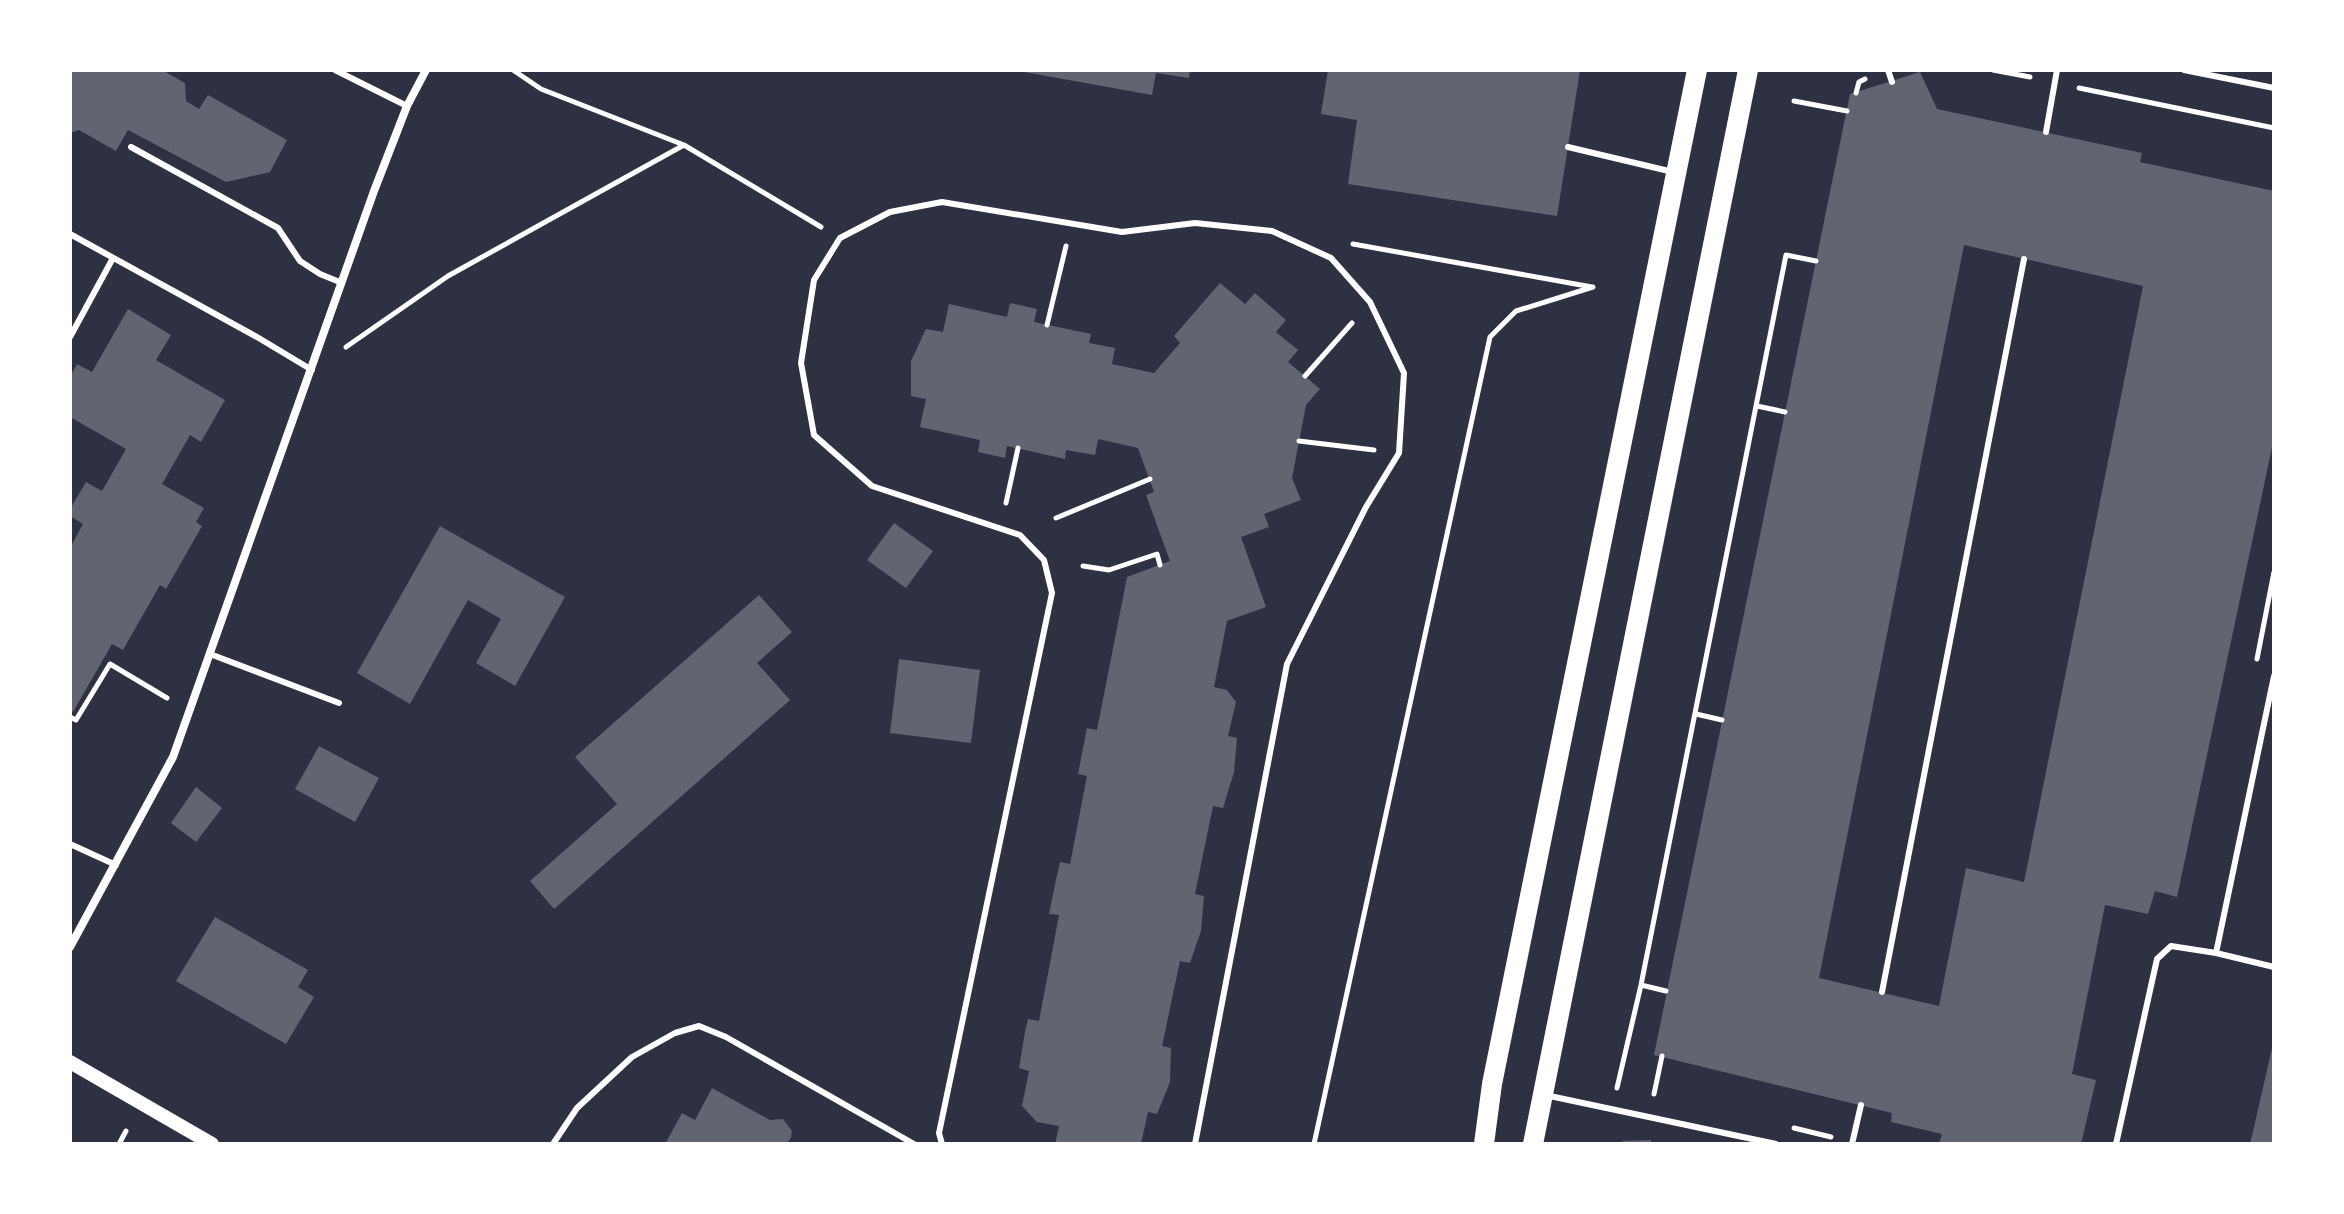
<svg xmlns="http://www.w3.org/2000/svg" width="2344" height="1214" font-family="Barlow,sans-serif">
  <style>
    .building { fill: #626471; fill-rule: evenodd }
    .lines { fill: none; stroke-linecap: round; stroke-linejoin: round }
    .path { stroke: #fff; stroke-width: 5 }
    .service { stroke: #fff; stroke-width: 6 }
    .minor { stroke: #fff; stroke-width: 8 }
    .tertiary { stroke: #fff; stroke-width: 14 }
    .primary { stroke: #fff; stroke-width: 20 }
  </style>
  <rect width="100%" height="100%" fill="#2d3142"/>
  <path class="building" d="M70 70H162L185 83 186 101 199 109 208 95 287 140 270 172 226 182 128 130 116 151 79 130 70 133Z
    M1013 70H1190L1189 78 1156 73 1152 95Z
    M1328 70H1580L1557 216 1348 184 1357 120 1321 114Z
    M1920 72 1937 109 2142 153 2140 162 2274 191V438L2177 897 2155 891 2148 914 2105 905 2072 1074 2096 1080 2081 1144H1939L1942 1134 1891 1122 1892 1113 1654 1055 1850 94ZM1964 245 2143 286 2024 882 1966 868 1939 1006 1819 978Z
    M1220 283 1245 304 1255 293 1286 320 1276 332 1298 350 1288 362 1320 389 1306 405 1292 478 1301 500 1264 514 1269 527 1241 537 1266 607 1227 621 1214 687 1227 690 1236 702 1228 736 1237 738 1234 772 1223 808 1213 806 1195 894 1204 896 1201 931 1190 963 1180 961 1162 1046 1171 1048 1170 1082 1157 1114 1148 1112 1141 1144H1055L1059 1126 1037 1122 1022 1106 1029 1071 1019 1068 1025 1032 1028 1019 1039 1021 1059 915 1049 914 1057 875 1060 862 1070 864 1087 776 1078 774 1087 728 1097 730 1127 577 1170 561 1146 495 1154 492 1138 448 1098 439 1095 455 1066 450 1065 459 1007 446 1005 458 978 452 980 440 920 427 926 399 911 396V361L926 329 943 332 949 304 1007 317 1010 303 1037 309 1034 322 1091 334 1089 343 1115 348 1112 364 1154 373 1180 343 1174 336Z
    M128 309 171 335 156 360 225 400 201 442 190 435 162 484 204 508 196 522 202 526 166 589 160 585 123 650 112 644 73 712 70 710V548L83 524 70 516V509L86 482 102 491 126 449 70 417V377L77 364 92 372Z
    M894 523 933 551 906 588 867 560Z
    M440 526 565 597 515 686 476 663 501 619 468 600 410 704 357 673Z
    M759 595 792 632 757 663 790 700 554 909 530 881 617 804 575 757Z
    M899 659 980 670 971 743 890 733Z
    M319 746 379 778 355 822 295 789Z
    M196 787 222 808 196 842 171 823Z
    M215 917 308 970 298 987 314 997 286 1044 176 981Z
    M2273 1044 2274 1144H2250Z
    M712 1088 770 1120 783 1119 792 1131 791 1138 786 1144H665L682 1113 695 1120Z
    M1651 1140V1144H1622V1141Z"/>
  <g class="lines">
    <path class="path" d="M513 70 541 89 684 145 821 227
      M1993 70 2030 77
      M2079 88 2274 128
      M1856 93 1859 82 1865 79
      M1794 101 1847 111
      M1353 244 1592 287
      M1047 325 1066 246
      M346 347 448 276 684 145
      M1305 376 1352 323
      M1757 406 1785 412
      M1299 441 1374 450
      M1006 503 1018 448
      M1056 518 1150 479
      M1083 566 1109 570 1157 554 1160 565
      M2257 659 2274 572
      M1696 714 1722 720
      M70 717 76 720 110 664 167 698
      M1641 985 1666 991
      M1617 1088 1641 985 1786 255 1816 261
      M1654 1094 1662 1056
      M1794 1128 1831 1137
      M119 1144 126 1131
      M1314 1144 1490 337 1516 311 1593 287"/>
    <path class="service" d="M335 70 407 106
      M1888 70 1892 82
      M2184 70 2274 88
      M2046 132 2057 70
      M131 147 278 228 300 261 320 274 342 283
      M1568 147 1673 172
      M70 234 257 337 312 370
      M70 337 113 258
      M210 654 339 703
      M70 844 116 865
      M2216 953 2274 967
      M1882 992 2024 259
      M1545 1095 1776 1144
      M553 1144 577 1108 632 1057 675 1033 699 1026 726 1037 914 1144
      M942 1144 939 1133 1052 593 1044 560 1020 535 872 486 814 435 801 363 814 280 840 238 890 212 942 202 1122 232 1195 223 1272 231 1331 258 1370 302 1404 373 1399 453 1366 507 1287 664 1195 1144
      M1852 1144 1861 1105
      M2116 1144 2157 959 2171 946 2216 953 2274 676"/>
    <path class="minor" d="M70 947 173 757 374 191 407 106 426 70"/>
    <path class="tertiary" d="M70 1062 212 1144"/>
    <path class="primary" d="M1484 1144 1492 1084 1697 70
      M1533 1144 1748 70"/>
  </g>
  <rect width="2344" height="1214" fill="none" stroke="#ffffff" stroke-width="144"/>
</svg>
